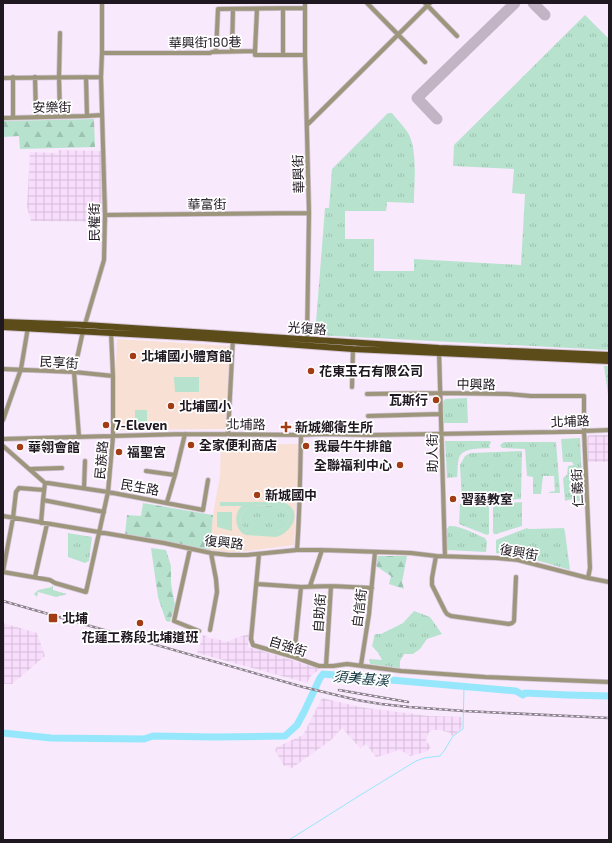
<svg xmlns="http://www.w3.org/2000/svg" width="612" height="843" font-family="'Exo 2','Noto Sans TC',sans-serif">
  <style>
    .industrial { fill: url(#industrial-grid) }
    .education { fill: #f8e0d5 }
    .grass { fill: url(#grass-tufts) }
    .forest { fill: url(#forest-firs) }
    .pitch { fill: #b7e3ce; fill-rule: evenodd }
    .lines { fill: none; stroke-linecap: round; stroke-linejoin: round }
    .stream { stroke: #96e7fb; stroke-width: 1 }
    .river { stroke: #96e7fb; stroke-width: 7 }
    .taxiway { stroke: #c2b4c5; stroke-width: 11 }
    .street-casing { stroke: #d2c3d5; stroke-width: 5.5 }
    .primary-casing { stroke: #d2c3d5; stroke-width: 8 }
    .street { stroke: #9e967c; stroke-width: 4 }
    .primary { stroke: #5b4c1a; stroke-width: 6 }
    .rail-casing { stroke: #8c808e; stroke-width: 2.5 }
    .rail { stroke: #fff; stroke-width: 1; stroke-dasharray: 3; stroke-linecap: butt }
    .poi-dot { fill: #a23c14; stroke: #fff; stroke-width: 1.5 }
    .labels { text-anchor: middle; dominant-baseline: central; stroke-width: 3.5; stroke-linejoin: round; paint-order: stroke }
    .street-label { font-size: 13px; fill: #201821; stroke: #fff }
    .poi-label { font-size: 13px; font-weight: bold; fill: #201821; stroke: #fff; text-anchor: start }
    .water-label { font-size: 14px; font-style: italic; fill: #103740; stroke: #fff }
  </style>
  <defs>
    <pattern id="industrial-grid" width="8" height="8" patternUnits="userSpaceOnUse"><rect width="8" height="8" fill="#f8defc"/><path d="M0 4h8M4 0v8" fill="none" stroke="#d4bed8"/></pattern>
    <pattern id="grass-tufts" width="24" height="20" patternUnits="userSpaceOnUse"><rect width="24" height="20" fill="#b7e3ce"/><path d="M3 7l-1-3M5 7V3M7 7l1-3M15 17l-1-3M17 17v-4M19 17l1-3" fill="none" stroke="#9dc2b1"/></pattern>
    <pattern id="forest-firs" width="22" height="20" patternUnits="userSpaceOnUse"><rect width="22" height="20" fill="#b7e3ce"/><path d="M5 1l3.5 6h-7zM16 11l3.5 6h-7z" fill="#9dc2b1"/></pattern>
  </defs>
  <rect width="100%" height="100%" fill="#f9e9fc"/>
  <path class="industrial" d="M58 150 106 151 108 222 31 221 27 207 30 152 58 153Z
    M589 435H609L608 437 609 462H588L587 437Z
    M3 623 37 633 45 656 12 684H3Z
    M249 634 248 647 321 669 314 673 311 676 307 683 197 653 201 642V640L203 635 212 639 213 638 227 642 233 639Z
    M322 698 360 707 429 716 462 717V727L459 731 452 736 450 733 440 730H432L428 733 426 741 431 747 426 752 410 756 402 751 397 750 394 752 376 757 366 744 360 748 342 728 331 740 292 768 284 766 275 750 277 747 303 735Z"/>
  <path class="education" d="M117 339 230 346 226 429 116 430 115 384Z
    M299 444 294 545 232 553 210 550 213 514 220 476 221 445Z"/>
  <path class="grass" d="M585 15 609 39V350L315 335 325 208H329L332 169 388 113H392C397 120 404 126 408 133 418 149 414 184 414 203L387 202 386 211H345V239H374V271H414V259L521 265 525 194 512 193 514 169 453 166 454 145Z
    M467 398 468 423H444L443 402 445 399Z
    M580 438 583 501H572V499L565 501 563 478 567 475 568 466 574 465 572 462H563L561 439Z
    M445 441H490L491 443 489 445 490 448C480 449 463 447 459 458 457 464 458 472 457 477L447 478Z
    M504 442H556L560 493H549V492L555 491 554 476H543L541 494H533V477L527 476 525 449 502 448 500 445Z
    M522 451 521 499 497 501 493 497 488 498 485 502 462 500 460 465 465 456 470 453Z
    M522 502V526L496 534H494L493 532V507L496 504Z
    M460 504H487L489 507V534L487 535 459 524Z
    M250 506C260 506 293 502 289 520 288 526 283 529 278 531H248C237 524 239 512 250 506Z
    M449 526C459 525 475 534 485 538L487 542 486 552 446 550 447 529Z
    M527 528 529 529 564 528 565 532 570 570 522 556 496 553V540Z
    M68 533 92 537 89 561 85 563 68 557Z
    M53 585V590L67 594 56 597 38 592 37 597 34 594 38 590 52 587Z
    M414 611 430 617 442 634 427 639 420 649 413 654H404L400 661V668L370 664 369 659 382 660 379 654 372 646 375 634H381L403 623Z"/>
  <path class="forest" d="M94 119 95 147 20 149 19 136 3 137V121Z
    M604 366H609V402Z
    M143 503 213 515 210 550 125 535 127 515 141 516Z
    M151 548 166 550 171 566V584L175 605 170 622 166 621 158 597Z
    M378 556H407L402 582 404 589 389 584 391 576 376 566Z"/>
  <path class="pitch" d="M174 377H199V392H175Z
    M135 410H147V428H135Z
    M220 502H283C304 510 293 532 276 537L246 535C237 532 234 520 238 511 238 511 241 506 242 506H220ZM250 506C260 506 293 502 289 520 288 526 283 529 278 531H248C237 524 239 512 250 506Z
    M217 512H232V531L217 527Z"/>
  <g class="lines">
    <path class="stream" d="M289 840 362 794 416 761 424 758 440 756 444 751 453 736 463 729 464 687"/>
    <path class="river" d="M3 733 51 738 144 739 153 736 214 737 285 736 297 725 304 712 320 678 323 674 516 691 523 695 525 693 568 695 609 696"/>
    <path class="taxiway" d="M533 3 545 15
      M437 119 417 98 515 3"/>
    <defs>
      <path id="street" d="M305 3V55L309 213 307 341
        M367 3 425 62
        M425 3 457 36
        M60 33 59 77 60 116
        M232 51 233 9
        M255 51V55H305
        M255 51 257 9
        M216 52 218 9 305 8
        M102 53H210L212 52 255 51
        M283 55V9
        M35 77 36 117
        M86 77 87 116
        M3 78 101 77
        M13 117V77
        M3 118 87 116 102 115
        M307 125 430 3
        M105 215 309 213
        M439 351 445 556
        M3 369 74 372 113 376
        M352 387 353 349
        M367 394 441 393 508 394 531 396H584V430L590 568 588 578
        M368 416 441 414
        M3 420 21 369 28 327
        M228 434 233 338
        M79 437 74 372 83 331 104 260 105 215 101 77 102 53V3
        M3 439 185 434 301 435 321 434 372 435 558 432 609 430
        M3 446 45 483H48L108 492 203 510 208 480
        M31 469 62 468
        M146 471 175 475
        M84 488 85 461
        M43 500 104 512
        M167 502 175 475 185 434
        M3 516 164 543 211 553 229 555H247L297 550H322L411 553 436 556 496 558 518 560 588 578 609 582
        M41 523 43 500 45 483
        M190 549 174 621 199 631
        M297 550C300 511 300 473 301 435
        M259 554 251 639 253 645 294 657 319 666H333L347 664 401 671 485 677 609 682
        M436 556 432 578V585L445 611 447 614 451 616 509 624 512 623 514 621 516 577
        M3 571 13 518 16 492 19 488 44 490
        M3 572 50 580 55 583 86 592 108 492 113 436V376L111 332
        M35 577 47 524
        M257 584 301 587
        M310 586 322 550
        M210 630 217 592 216 579 211 553
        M294 657 301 587 331 586 372 588
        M361 665 369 614 375 552
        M326 666 331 586"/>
      <path id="primary" d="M3 322 85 325 439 348 609 355
        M3 327 203 338 353 349 609 361"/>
    </defs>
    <use href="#street" class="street-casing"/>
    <use href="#primary" class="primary-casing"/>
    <use href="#street" class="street"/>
    <use href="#primary" class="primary"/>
    <defs>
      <path id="rail" d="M3 601 303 687 357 700 381 704 409 707 464 711 609 718
        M339 690 408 702"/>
    </defs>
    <use href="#rail" class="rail-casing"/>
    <use href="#rail" class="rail"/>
  </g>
  <g class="poi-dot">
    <circle cx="133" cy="356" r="4"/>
    <circle cx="311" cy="371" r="4"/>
    <circle cx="436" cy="400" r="4"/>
    <circle cx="171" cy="406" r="4"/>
    <circle cx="106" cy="425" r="4"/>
    <path d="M284 421h4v4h4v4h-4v4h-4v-4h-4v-4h4z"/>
    <circle cx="191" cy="445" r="4"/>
    <circle cx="306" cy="446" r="4"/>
    <circle cx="20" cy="447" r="4"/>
    <circle cx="119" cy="452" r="4"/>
    <circle cx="400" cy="465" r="4"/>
    <circle cx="257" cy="495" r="4"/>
    <circle cx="453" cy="499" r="4"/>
    <rect x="48" y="613" width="10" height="10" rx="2"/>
    <circle cx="140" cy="623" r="4"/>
  </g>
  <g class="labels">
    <g class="street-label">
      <text transform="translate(205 42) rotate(-1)">華興街180巷</text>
      <text transform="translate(52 107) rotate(-1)">安樂街</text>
      <text transform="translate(298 174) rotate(-92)">華興街</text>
      <text transform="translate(207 204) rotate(-1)">華富街</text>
      <text transform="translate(94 222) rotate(-90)">民權街</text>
      <text transform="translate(307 328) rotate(4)">光復路</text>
      <text transform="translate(59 362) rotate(4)">民享街</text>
      <text transform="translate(476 384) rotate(1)">中興路</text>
      <text transform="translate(570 421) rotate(-2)">北埔路</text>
      <text transform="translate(246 424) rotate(1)">北埔路</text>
      <text transform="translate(432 453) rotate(-91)">助人街</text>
      <text transform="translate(101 460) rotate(-85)">民族路</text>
      <text transform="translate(140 487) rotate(10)">民生路</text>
      <text transform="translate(577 488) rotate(-93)">仁義街</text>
      <text transform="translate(224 542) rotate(6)">復興路</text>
      <text transform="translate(519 552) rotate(10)">復興街</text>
      <text transform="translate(359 608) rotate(-83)">自信街</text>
      <text transform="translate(319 613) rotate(-86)">自助街</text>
      <text transform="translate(288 646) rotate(17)">自強街</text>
    </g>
    <g class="poi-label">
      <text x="141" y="356">北埔國小體育館</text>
      <text x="319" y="371">花東玉石有限公司</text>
      <text x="428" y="400" text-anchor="end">瓦斯行</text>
      <text x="179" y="406">北埔國小</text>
      <text x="114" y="425">7-Eleven</text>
      <text x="295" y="427">新城鄉衛生所</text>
      <text x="199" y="445">全家便利商店</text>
      <text x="314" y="446">我最牛牛排館</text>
      <text x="28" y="447">華翎會館</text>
      <text x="127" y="452">福聖宮</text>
      <text x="392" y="465" text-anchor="end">全聯福利中心</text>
      <text x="265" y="495">新城國中</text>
      <text x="461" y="499">習藝教室</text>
      <text x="62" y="618">北埔</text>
      <text x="140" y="637" text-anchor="middle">花蓮工務段北埔道班</text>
    </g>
    <g class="water-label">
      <text transform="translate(361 678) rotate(5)">須美基溪</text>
    </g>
  </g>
  <rect width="612" height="843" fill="none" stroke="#201821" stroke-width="8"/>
</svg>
